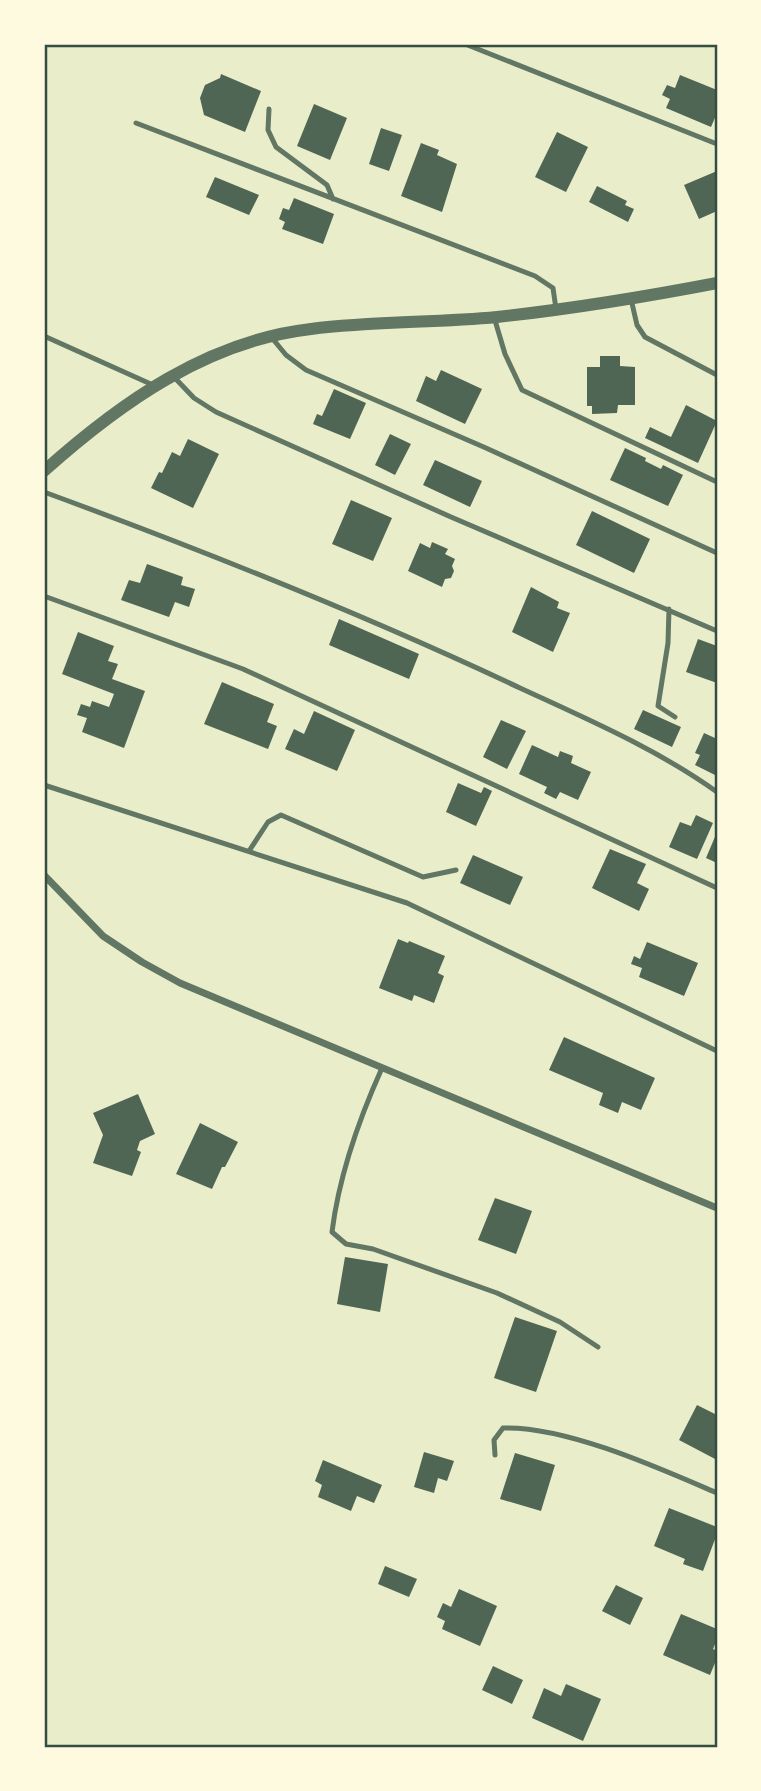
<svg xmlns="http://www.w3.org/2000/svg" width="761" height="1791" font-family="Signika,sans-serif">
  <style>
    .building { fill: #4f6655 }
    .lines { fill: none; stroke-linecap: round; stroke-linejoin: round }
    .service { stroke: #617663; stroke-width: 5 }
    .minor { stroke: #617663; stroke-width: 7 }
    .tertiary { stroke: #617663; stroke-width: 12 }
    .neatline { fill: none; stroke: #344e41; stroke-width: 2.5 }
  </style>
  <rect width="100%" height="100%" fill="#e9edc9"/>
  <path class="building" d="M221 74 261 91 245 132 204 115 200 98 205 85 220 78Z
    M680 75 717 90V113L711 127 666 108 670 99 662 95 667 85 675 88Z
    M314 104 347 118 330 160 297 146Z
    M381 128 402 135 389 171 369 164Z
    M557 132 588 147 566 192 535 177Z
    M421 143 439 150 437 155 457 164 442 212 401 196Z
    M717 171V211L699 219 684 185Z
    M215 177 259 195 249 215 206 197Z
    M597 186 627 201 625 205 634 209 628 222 589 202Z
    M294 198 334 214 323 244 282 229 285 222 279 219 283 208 289 210Z
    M600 356H620V366L635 367V405H618L617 413 592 414V406H587V367H600Z
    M441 370 482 389 465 424 416 401 426 376 436 381Z
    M334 389 366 403 350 439 313 424 317 414 322 416Z
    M686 405 717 421 698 463 645 438 650 427 671 437Z
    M390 434 411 444 395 475 375 465Z
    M188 439 219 454 193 508 151 488 159 472 162 473 172 452 180 456Z
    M625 448 646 458 645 461 661 469 663 465 683 475 668 506 610 480Z
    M435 460 482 481 470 507 423 485Z
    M351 500 392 518 373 561 332 544Z
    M592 511 650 539 634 573 576 545Z
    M432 542 448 549 445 554 455 559 452 566 454 571 451 578 445 579 442 587 408 571 420 543 430 548Z
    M147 564 183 577 181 585 195 589 189 607 175 602 169 617 121 600 129 580 140 583Z
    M531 587 559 602 557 608 570 613 553 652 512 632Z
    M339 619 419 654 409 679 329 645Z
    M78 632 114 646 108 661 118 664 112 679 145 691 124 748 82 732 87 718 77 715 81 704 90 707 92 701 109 707 114 694 62 674Z
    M698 639 717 646V683L686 672Z
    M222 682 274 704 267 722 277 726 268 749 204 724Z
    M643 710 681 727 672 747 634 729Z
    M314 711 355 730 337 771 285 749 294 729 304 734Z
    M501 720 526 731 507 769 483 757Z
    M704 733 715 738 717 735V776L695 765 700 755 695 753Z
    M532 745 558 757 560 751 573 756 571 763 591 772 578 800 560 792 556 799 544 793 547 787 519 774Z
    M458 783 481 793 484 787 492 791 476 826 446 812Z
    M696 815 713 823 697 859 669 847 680 822 691 826Z
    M717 832V863L706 858Z
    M610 849 646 864 637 883 649 889 639 911 592 888Z
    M473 855 523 877 510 905 460 883Z
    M398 939 408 943 409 941 445 956 438 973 444 976 434 1003 414 995 412 1001 379 988Z
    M647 942 698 963 684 996 639 977 642 968 631 964 634 956 640 959Z
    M564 1037 655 1078 641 1110 622 1102 618 1113 599 1105 603 1093 549 1070Z
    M138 1094 155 1134 140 1141 137 1150 141 1152 132 1176 93 1163 103 1135 93 1113Z
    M200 1123 238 1142 225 1167H222L212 1189 176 1174Z
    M495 1198 532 1211 516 1254 478 1240Z
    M345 1257 388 1264 380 1312 337 1304Z
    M515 1317 557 1331 536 1392 494 1378Z
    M697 1405 717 1415V1460L679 1440Z
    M424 1452 454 1461 447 1481 438 1478 434 1493 414 1487Z
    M515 1453 555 1465 541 1511 500 1499Z
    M323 1460 382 1485 374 1503 357 1496 351 1511 318 1497 322 1485 315 1481Z
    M669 1508 717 1527V1534L703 1571 683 1564 685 1559 654 1546Z
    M385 1566 417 1579 409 1597 378 1584Z
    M616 1585 643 1598 630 1625 602 1611Z
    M459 1589 497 1606 480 1646 442 1629 445 1621 437 1617 443 1603 451 1607Z
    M681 1614 717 1629V1639L713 1649 717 1651V1658L710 1675 663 1655Z
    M493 1666 523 1680 512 1704 482 1690Z
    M566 1684 601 1699 583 1741 532 1718 544 1688 561 1696Z"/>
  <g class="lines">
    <path class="service" d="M465 44 717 144
      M269 109 268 130 276 147 327 185 333 199
      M136 123 535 276 553 288 556 309
      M631 299 637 325 645 337 717 375
      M494 317 505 354 522 390 717 482
      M44 336 153 385
      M272 338 286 355 306 370 486 448 717 553
      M174 377 194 398 216 412 451 517 717 631
      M44 492C205 551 365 615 520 688 587 719 657 749 717 792
      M44 596 243 669 717 888
      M669 609 668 643 658 706 675 717
      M44 785 407 903 717 1051
      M249 851 268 822 281 815 423 877 456 870
      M382 1068C359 1119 339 1176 332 1232L346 1244 373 1249 497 1293 560 1322 598 1347
      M495 1455 494 1440 503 1428C566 1426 659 1468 717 1493"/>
    <path class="minor" d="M44 875 103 936 142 962 180 983 717 1208"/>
    <path class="tertiary" d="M44 471C120 403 207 341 311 329 373 321 435 323 497 317 571 309 644 297 717 283"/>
  </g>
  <rect width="761" height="1791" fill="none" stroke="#fefae0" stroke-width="91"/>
  <rect x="46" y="46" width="670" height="1700" class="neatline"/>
</svg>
